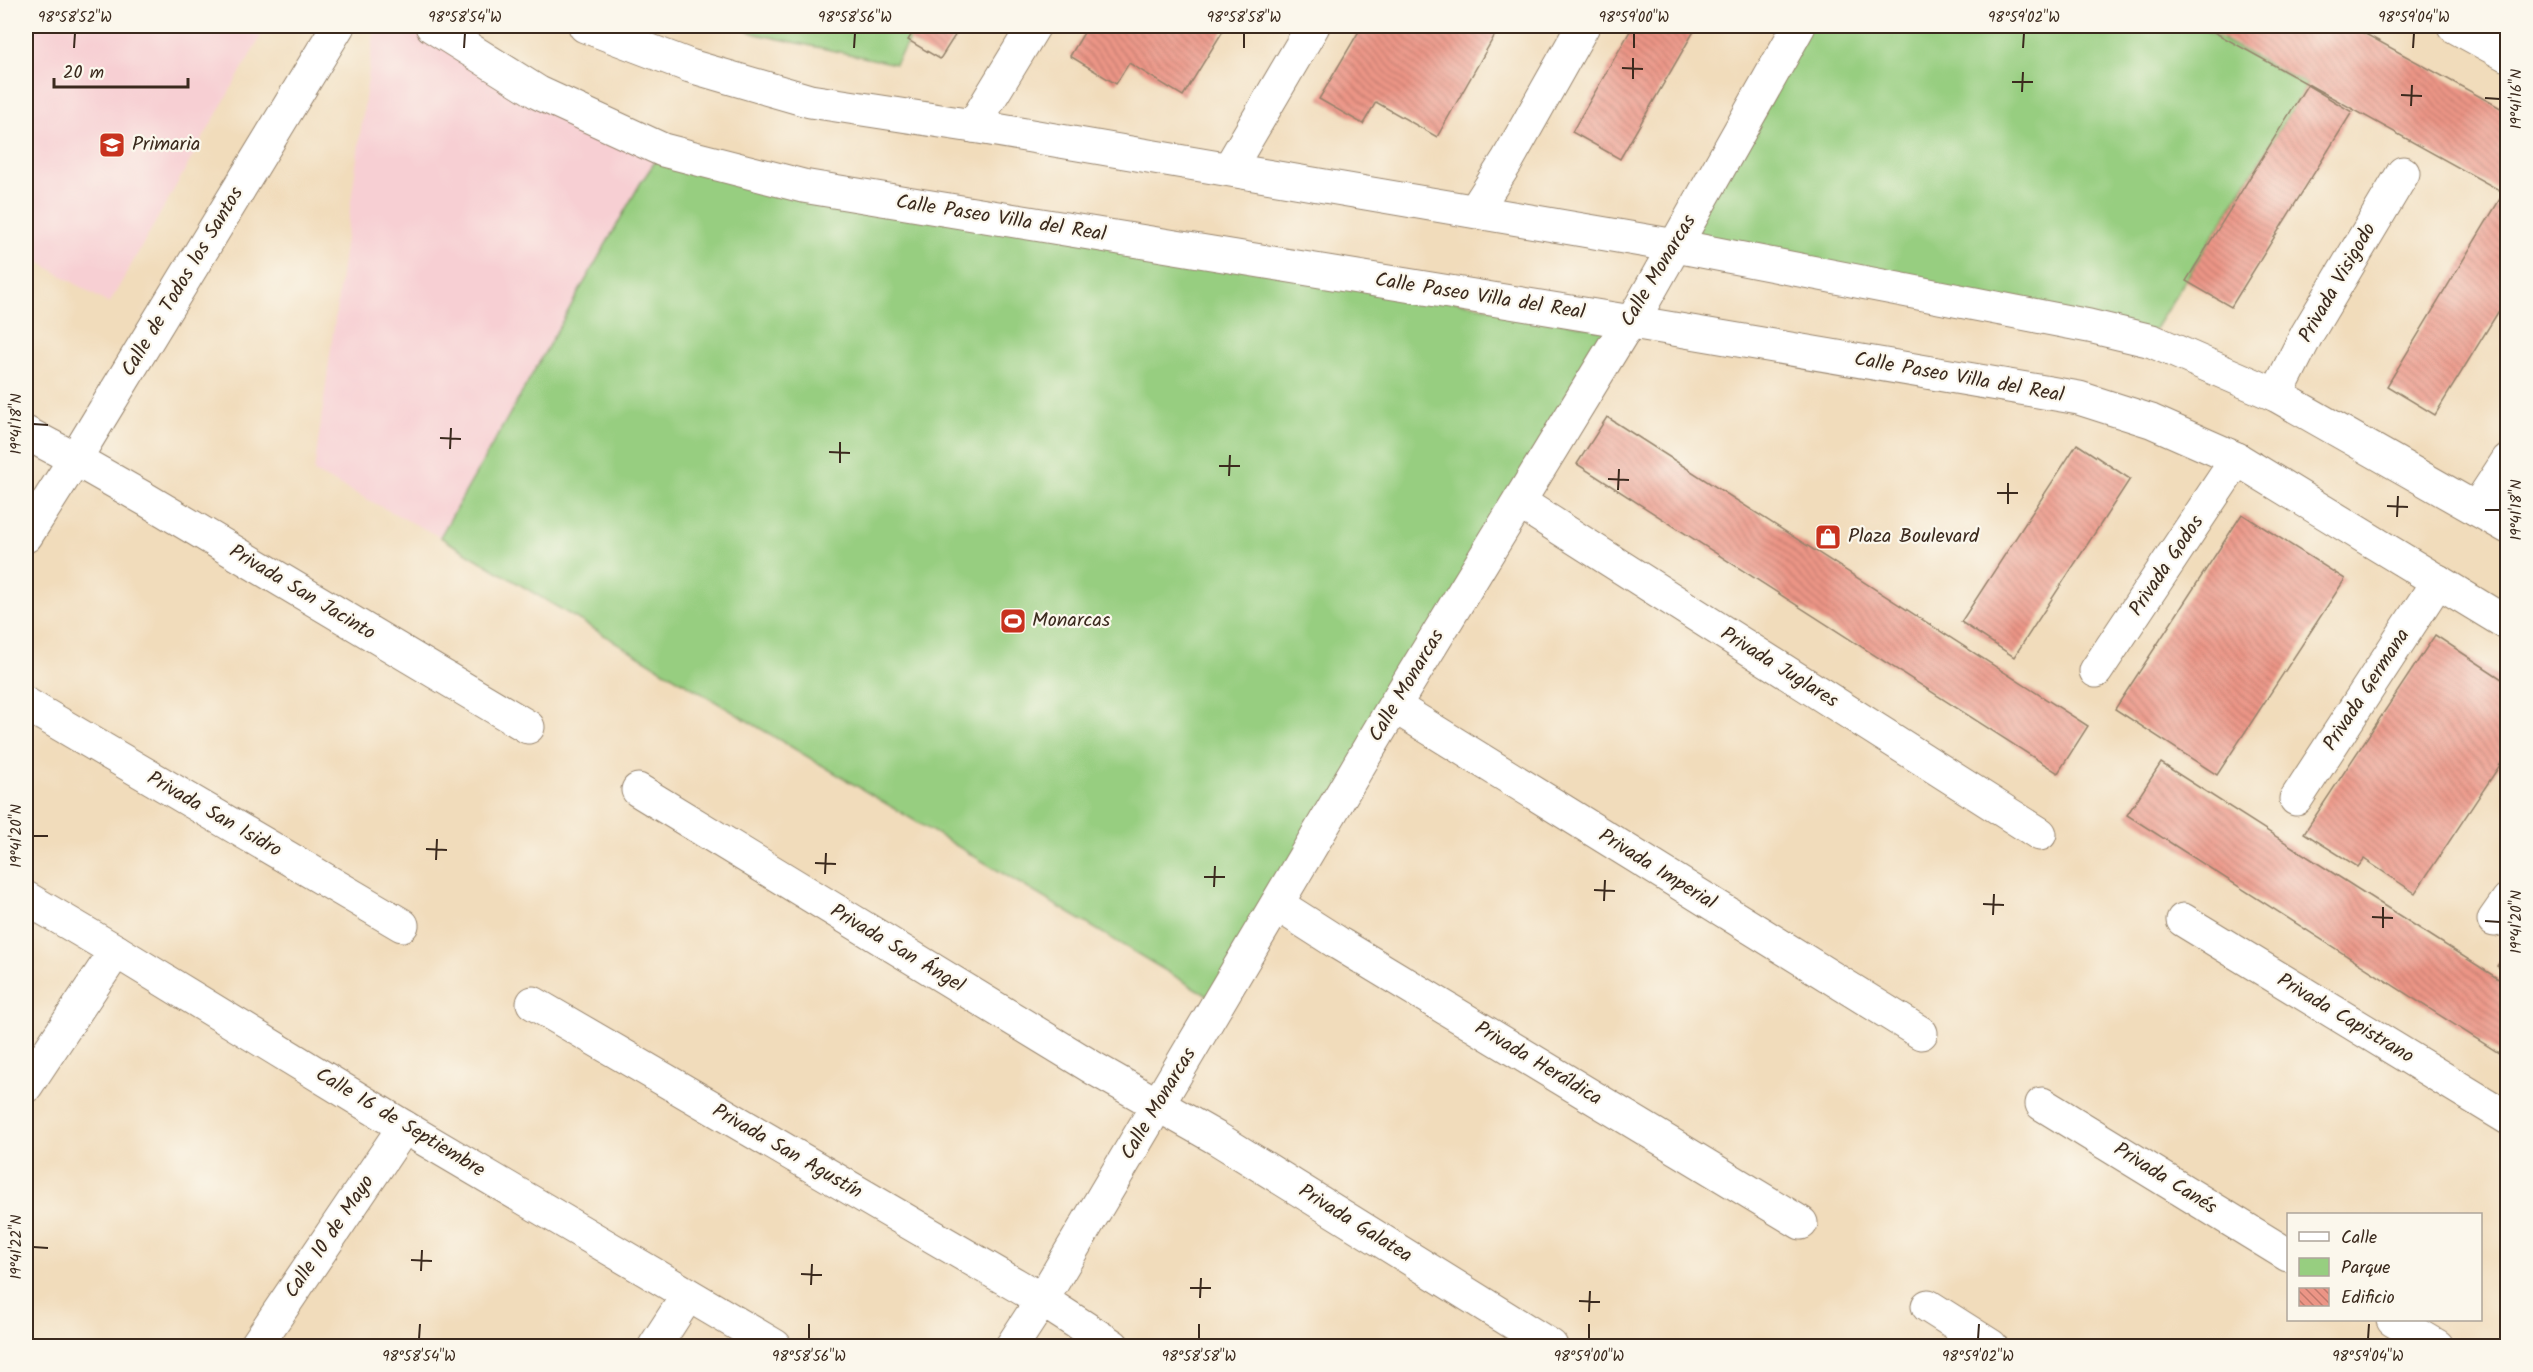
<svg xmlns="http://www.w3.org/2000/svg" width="2533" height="1372" font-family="Kalam,sans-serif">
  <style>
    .built { fill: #f7cfd3 }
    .green { fill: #97ce80; stroke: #697c4f; stroke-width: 1.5 }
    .building { fill: url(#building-back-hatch) }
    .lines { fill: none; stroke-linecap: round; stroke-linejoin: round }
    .street-casing { stroke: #96836c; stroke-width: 35 }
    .secondary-casing { stroke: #96836c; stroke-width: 35 }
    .street { stroke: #fff; stroke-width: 33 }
    .secondary { stroke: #fff; stroke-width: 33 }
    .ticks { fill: none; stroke: #3b2a1e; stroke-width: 2 }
    .labels { text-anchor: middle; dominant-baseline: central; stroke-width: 4.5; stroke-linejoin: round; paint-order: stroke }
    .poi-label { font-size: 20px; fill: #3b2a1e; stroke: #fbf7ec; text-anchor: start }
    .street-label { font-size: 20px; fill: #3b2a1e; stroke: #fbf7ec }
    .neatline { fill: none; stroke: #3b2a1e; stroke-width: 2 }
    .ticks-label { font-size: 15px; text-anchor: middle; fill: #3b2a1e }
  </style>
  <defs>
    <pattern id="building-back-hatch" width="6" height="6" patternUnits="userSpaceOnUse" patternTransform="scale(1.5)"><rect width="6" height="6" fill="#ec9586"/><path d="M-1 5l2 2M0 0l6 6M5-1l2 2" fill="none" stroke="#c07a6d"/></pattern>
  </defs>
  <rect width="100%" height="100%" fill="#fbf7ec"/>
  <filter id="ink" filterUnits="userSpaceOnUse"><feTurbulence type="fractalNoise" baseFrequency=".0167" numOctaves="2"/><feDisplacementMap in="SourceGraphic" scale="12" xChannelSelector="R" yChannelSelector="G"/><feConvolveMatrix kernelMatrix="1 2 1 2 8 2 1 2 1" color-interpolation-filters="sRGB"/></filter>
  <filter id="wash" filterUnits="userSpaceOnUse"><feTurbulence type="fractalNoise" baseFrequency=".008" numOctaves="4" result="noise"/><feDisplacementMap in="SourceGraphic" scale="24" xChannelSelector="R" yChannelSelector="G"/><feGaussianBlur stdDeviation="1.35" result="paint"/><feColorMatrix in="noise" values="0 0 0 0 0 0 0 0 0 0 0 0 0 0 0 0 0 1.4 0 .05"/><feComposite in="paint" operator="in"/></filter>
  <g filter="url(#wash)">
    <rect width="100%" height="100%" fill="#f1dcbb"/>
    <path class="built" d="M26 26H242L261 36 109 304 26 254Z
      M375 26H437L662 150 640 184 440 537 314 472Z"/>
    <path class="green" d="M733 26H917L895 64 756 34Z
      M1805 26H2198L2307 85 2150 337 1680 245Z
      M663 150 1621 333 1218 1002 440 537 640 184Z"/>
    <g id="blocks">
      <path class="building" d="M917 26H961L940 59 908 40Z
        M1088 26H1226L1183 96 1129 63 1116 84 1070 56Z
        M1362 26H1500L1437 137 1376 102 1363 124 1319 99Z
        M1633 26H1697L1620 159 1572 132Z
        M2203 26H2351L2508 112V195Z
        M2307 85 2352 112 2231 307 2186 281Z
        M2503 194 2508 197V296L2435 415 2387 386Z
        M1607 417 2088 726 2058 773 1577 464Z
        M2077 444 2130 479 2014 657 1961 622Z
        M2242 514 2345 579 2217 775 2115 709Z
        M2435 635 2508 683V753L2415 893 2364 859 2358 867 2304 833Z
        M2161 763 2508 985V1059L2127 815Z
        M2508 950V973L2497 966Z"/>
    </g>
  </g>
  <g filter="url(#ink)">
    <use href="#blocks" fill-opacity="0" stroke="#96836c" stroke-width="1.5"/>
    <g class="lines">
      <defs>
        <path id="street" d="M2454 26 2507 55
          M973 126 1034 26
          M1229 169 1313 26
          M1475 211 1507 161 1583 26
          M2276 395 2307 334 2403 173
          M26 433 75 459 147 500 528 727
          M1519 502 2040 834
          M2476 509 2508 460
          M26 536 75 459 338 26
          M2096 671 2237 459
          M26 704 402 925
          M1394 706 1921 1033
          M638 790 1095 1069 1218 1139 1551 1346
          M2296 799 2438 581
          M1277 904 1338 943 1801 1223
          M2183 920 2508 1118
          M2494 920 2508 900
          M533 1003 1042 1300 1113 1346
          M26 1086 116 951
          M2042 1104 2288 1255
          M1928 1306 1991 1346
          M2393 1320 2437 1346
          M256 1346 404 1127
          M655 1346 688 1295
          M1012 1346 1042 1300 1394 706 1622 333 1632 322 1799 26"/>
        <path id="secondary" d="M432 26 539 93 663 150 803 186 1632 322 2079 398 2151 421 2237 459 2508 624
          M585 26 690 66 810 101 973 126 1676 246 2089 326 2152 341 2276 395 2508 527
          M26 898 116 951 404 1127 775 1346"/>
      </defs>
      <use href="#street" class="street-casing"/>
      <use href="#secondary" class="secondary-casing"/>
      <use href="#street" class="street"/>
      <use href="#secondary" class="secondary"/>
    </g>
  </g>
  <path class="ticks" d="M74 48 75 33M464 48 465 33M854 48 855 33M1244 48V33M1634 48V33M2023 48 2024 33M2413 48 2414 33M1622 68 1643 69M1633 79V58M2012 82H2033M2022 92 2023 72M2401 95 2422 96M2485 98 2500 99M2411 106 2412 85M33 424 48 425M440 438 461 439M450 449 451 428M829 452 850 453M840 463V442M1219 466H1240M1229 476 1230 455M1608 479 1629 480M1618 490 1619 469M1997 493H2018M2008 504V483M2387 506 2408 507M2485 510H2500M2397 517 2398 496M33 836H48M426 849 447 850M436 860 437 839M815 863 836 864M825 874 826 853M1204 877H1225M1214 887 1215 866M1594 890 1615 891M1604 901 1605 880M1983 904 2004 905M1993 915 1994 894M2372 917 2393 918M2485 921 2500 922M2383 928V907M33 1247 48 1248M411 1260 432 1261M421 1271 422 1250M801 1274 822 1275M811 1285 812 1264M1190 1288H1211M1200 1298 1201 1278M1579 1301 1600 1302M1589 1312 1590 1291M419 1339 420 1324M809 1339V1324M1199 1339V1324M1589 1339V1324M1978 1339 1979 1324M2368 1339 2369 1324"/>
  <defs>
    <symbol id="school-square" viewBox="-11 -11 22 22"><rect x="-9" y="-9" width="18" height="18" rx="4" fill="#c8321e" stroke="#fbf7ec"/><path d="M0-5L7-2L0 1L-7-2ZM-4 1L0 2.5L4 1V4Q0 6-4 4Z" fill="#fff"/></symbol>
    <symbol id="shop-square" viewBox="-11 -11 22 22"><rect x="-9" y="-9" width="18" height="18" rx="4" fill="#c8321e" stroke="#fbf7ec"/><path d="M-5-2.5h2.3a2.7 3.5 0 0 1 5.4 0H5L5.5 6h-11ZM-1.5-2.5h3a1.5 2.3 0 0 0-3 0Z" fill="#fff"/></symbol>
    <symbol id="stadium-square" viewBox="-11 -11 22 22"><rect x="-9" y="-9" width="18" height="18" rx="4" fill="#c8321e" stroke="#fbf7ec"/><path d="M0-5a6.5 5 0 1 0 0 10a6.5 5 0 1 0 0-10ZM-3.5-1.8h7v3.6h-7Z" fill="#fff"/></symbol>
  </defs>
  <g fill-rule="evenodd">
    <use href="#school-square" x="97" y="130" width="30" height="30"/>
    <use href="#shop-square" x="1813" y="522" width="30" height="30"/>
    <use href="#stadium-square" x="998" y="606" width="30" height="30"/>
  </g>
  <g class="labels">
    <g class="poi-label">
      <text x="132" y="145">Primaria</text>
      <text x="1848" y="537">Plaza Boulevard</text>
      <text x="1032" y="621">Monarcas</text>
    </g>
    <g class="street-label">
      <text transform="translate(1001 219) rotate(9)">Calle Paseo Villa del Real</text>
      <text transform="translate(1659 271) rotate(-59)">Calle Monarcas</text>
      <text transform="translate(183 282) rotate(-59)">Calle de Todos los Santos</text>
      <text transform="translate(2338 283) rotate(-60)">Privada Visigodo</text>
      <text transform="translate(1480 297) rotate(9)">Calle Paseo Villa del Real</text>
      <text transform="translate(1959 378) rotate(10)">Calle Paseo Villa del Real</text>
      <text transform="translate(2167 566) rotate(-56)">Privada Godos</text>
      <text transform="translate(302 593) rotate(31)">Privada San Jacinto</text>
      <text transform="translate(1779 668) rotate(32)">Privada Juglares</text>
      <text transform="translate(1407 686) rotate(-59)">Calle Monarcas</text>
      <text transform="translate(2367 690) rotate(-57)">Privada Germana</text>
      <text transform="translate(214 815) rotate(30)">Privada San Isidro</text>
      <text transform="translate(1657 870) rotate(32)">Privada Imperial</text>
      <text transform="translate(897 949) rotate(31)">Privada San Ángel</text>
      <text transform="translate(2345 1019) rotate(31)">Privada Capistrano</text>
      <text transform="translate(1538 1064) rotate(31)">Privada Heráldica</text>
      <text transform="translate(1159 1104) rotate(-59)">Calle Monarcas</text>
      <text transform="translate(400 1123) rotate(31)">Calle 16 de Septiembre</text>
      <text transform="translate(787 1152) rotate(30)">Privada San Agustín</text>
      <text transform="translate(2165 1179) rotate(32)">Privada Canés</text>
      <text transform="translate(1355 1224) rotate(32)">Privada Galatea</text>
      <text transform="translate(330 1237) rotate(-56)">Calle 10 de Mayo</text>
    </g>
  </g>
  <rect width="2533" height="1372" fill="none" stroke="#fbf7ec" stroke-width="66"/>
  <rect x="2287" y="1213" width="195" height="108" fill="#fbf7ec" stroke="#aea59a" stroke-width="1.5"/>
  <rect x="2299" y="1232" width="30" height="9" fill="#ffffff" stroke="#aea59a" stroke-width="1.5"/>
  <text x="2341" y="1243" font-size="18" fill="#3b2a1e">Calle</text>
  <rect x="2299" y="1258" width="30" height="18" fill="#97ce80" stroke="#aea59a" stroke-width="1.5"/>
  <text x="2341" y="1273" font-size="18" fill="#3b2a1e">Parque</text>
  <rect x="2299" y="1288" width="30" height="18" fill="url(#building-back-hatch)" stroke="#aea59a" stroke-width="1.5"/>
  <text x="2341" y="1303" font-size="18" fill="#3b2a1e">Edificio</text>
  <path d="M54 78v9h134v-9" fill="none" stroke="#3b2a1e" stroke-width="3"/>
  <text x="63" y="78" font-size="18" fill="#3b2a1e" stroke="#fbf7ec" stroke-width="4.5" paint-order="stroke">20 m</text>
  <rect x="33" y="33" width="2467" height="1306" class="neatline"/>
  <g class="ticks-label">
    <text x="75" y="22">98°58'52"W</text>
    <text x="465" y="22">98°58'54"W</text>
    <text x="855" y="22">98°58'56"W</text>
    <text x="1244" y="22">98°58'58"W</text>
    <text x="1634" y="22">98°59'00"W</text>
    <text x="2024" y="22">98°59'02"W</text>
    <text x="2414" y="22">98°59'04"W</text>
    <text transform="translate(2516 99) rotate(-90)" y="5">19°41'16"N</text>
    <text transform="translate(16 424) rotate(-90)" y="5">19°41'18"N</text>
    <text transform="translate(2516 510) rotate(-90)" y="5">19°41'18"N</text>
    <text transform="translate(16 836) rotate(-90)" y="5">19°41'20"N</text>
    <text transform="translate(2516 922) rotate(-90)" y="5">19°41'20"N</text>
    <text transform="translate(16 1247) rotate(-90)" y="5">19°41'22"N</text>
    <text x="419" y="1361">98°58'54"W</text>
    <text x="809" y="1361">98°58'56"W</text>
    <text x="1199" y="1361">98°58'58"W</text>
    <text x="1589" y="1361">98°59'00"W</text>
    <text x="1978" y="1361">98°59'02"W</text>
    <text x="2368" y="1361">98°59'04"W</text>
  </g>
</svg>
